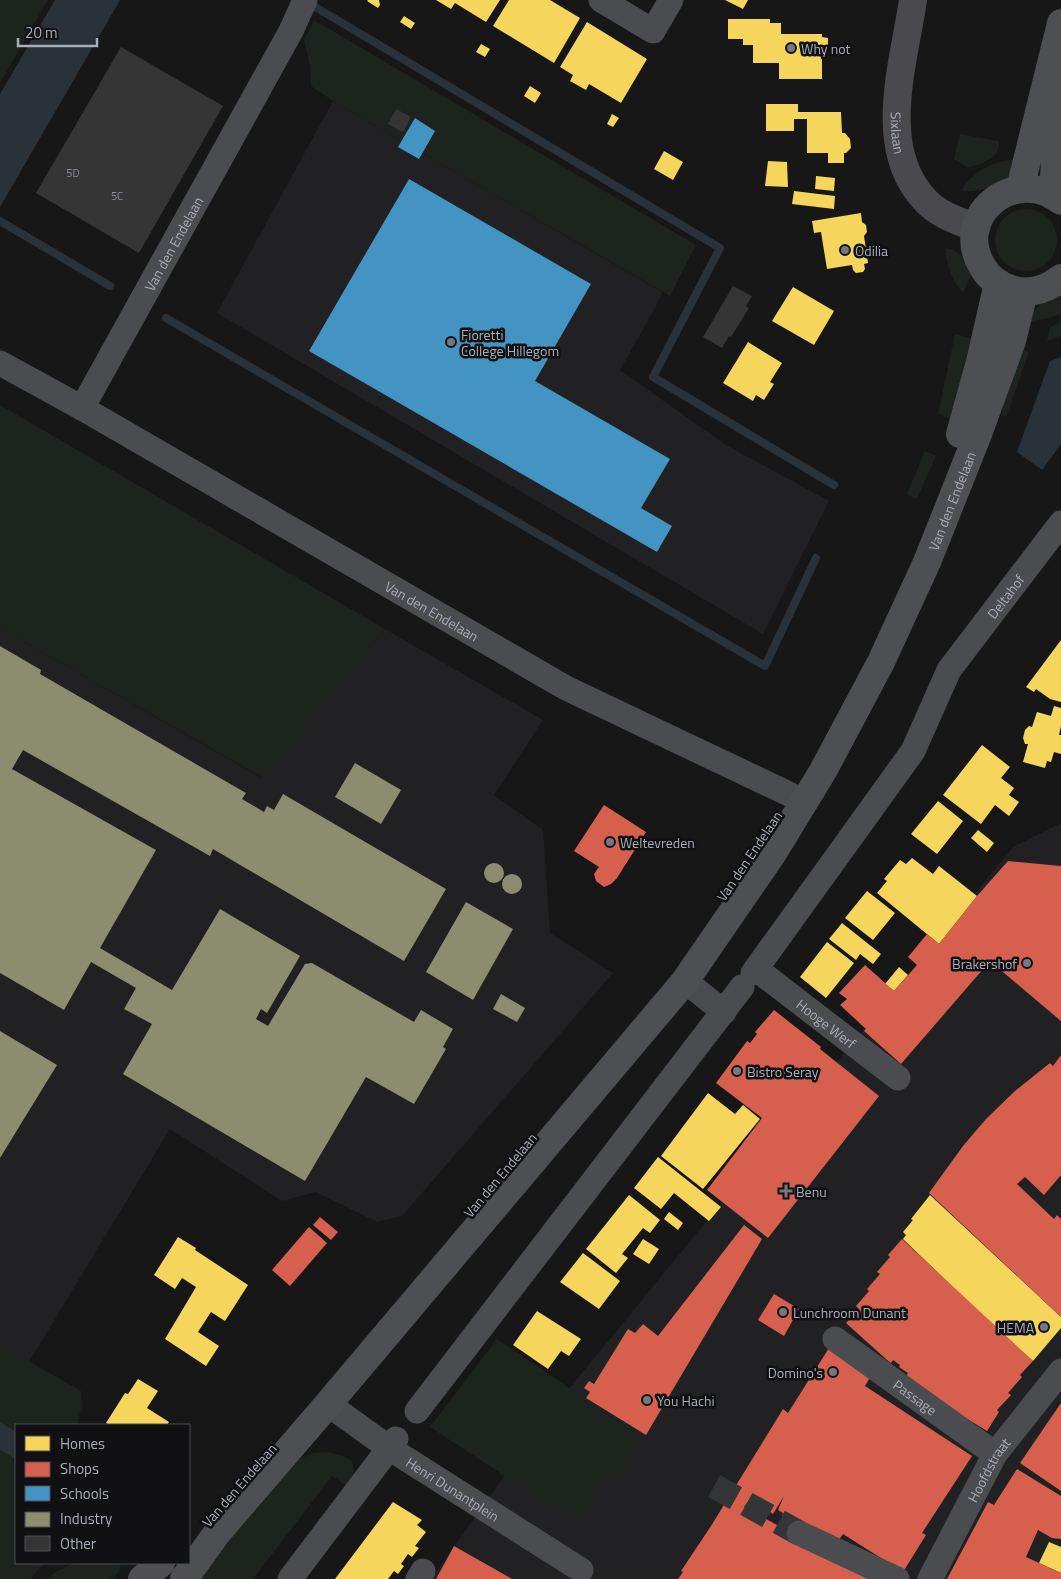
<svg xmlns="http://www.w3.org/2000/svg" width="1061" height="1579" font-family="'Titillium Web',sans-serif">
  <style>
    .built { fill: #212123 }
    .green { fill: #1d241e }
    .water { fill: #2a3239 }
    .homes { fill: #f6d55c }
    .shops { fill: #d6604d }
    .schools { fill: #4393c3 }
    .industry { fill: #8c8c6e }
    .lines { fill: none; stroke-linecap: round; stroke-linejoin: round }
    .stream { stroke: #2a3239; stroke-width: 8 }
    .building { fill: #353536 }
    .street-tunnel { stroke: #343537; stroke-width: 25; stroke-dasharray: 25 12; stroke-linecap: butt }
    .street { stroke: #4b4c50; stroke-width: 25 }
    .secondary { stroke: #4a4a4e; stroke-width: 28 }
    .primary { stroke: #4d4f52; stroke-width: 28 }
    .poi-dot { fill: #757880; stroke: #111113; stroke-width: 2 }
    .labels { text-anchor: middle; dominant-baseline: central; stroke-width: 5; stroke-linejoin: round; paint-order: stroke }
    .number-label { font-size: 11px; fill: #8b8f98 }
    .poi-label { font-size: 14px; fill: #a8adb8; stroke: #111113; text-anchor: start }
    .street-label { font-size: 14px; fill: #a8adb8; stroke: #111113 }
  </style>
  <rect width="100%" height="100%" fill="#171717"/>
  <path class="built" d="M333 101 662 292 656 306 620 370 726 445 829 501 763 634 217 313Z
    M0 628 262 778 385 629 543 720 494 795 543 830 550 933 613 973 402 1216 377 1222 316 1192 282 1201 170 1129 29 1362 0 1345Z
    M1061 823V1579H431L546 1417 1013 847Z"/>
  <path class="green" d="M0 0H48L0 83Z
    M314 20 696 245 670 296 333 101 311 86 310 66 304 39Z
    M960 134 999 141C999 145 999 150 996 153 992 160 975 167 967 167L954 159Z
    M1016 159C1015 162 1015 168 1014 171 1007 184 974 195 962 190 971 171 996 161 1016 159Z
    M995 240a31 31 0 1 1 62 0a31 31 0 1 1-62 0Z
    M945 248C959 249 967 261 972 273L963 293C951 279 947 266 945 248Z
    M1061 292V314L1048 318 1028 322C1034 306 1046 300 1061 292Z
    M1061 322V336L1047 341 1050 327Z
    M955 334 975 340 954 420 938 414Z
    M1018 350 1029 352 1006 417 1001 415Z
    M0 405 385 629 263 778 0 628Z
    M925 451 936 456 917 499 907 494Z
    M497 1339 643 1438 617 1480 606 1476 581 1518 560 1512 430 1427Z
    M0 1345 81 1391 82 1404 77 1425H16V1563H44L30 1579H0Z
    M328 1452 343 1456 352 1461 354 1470 348 1486 332 1476 253 1579H194L282 1466 314 1453Z
    M75 1563H119C122 1571 117 1575 110 1579H47L57 1571Z"/>
  <path class="water" d="M55 0H120L0 207V94Z
    M1061 357V444L1042 470 1017 452 1050 361Z
    M0 1422 16 1432V1459L0 1450Z"/>
  <path class="homes" d="M368 0H379L380 5 378 8 367 1Z
    M436 0H500L486 22 455 3 451 9Z
    M509 0H550L580 18 554 63 493 26Z
    M725 0H748L743 9Z
    M404 16 415 23 411 29 400 22Z
    M728 19H770V23H781V34H822V37L828 38V52L822 58V79H779V63H753V45H743V39H728Z
    M587 22 647 59 621 103 589 84 586 90 570 81 573 75 560 67Z
    M481 44 490 49 485 57 476 52Z
    M530 86 541 93 535 103 524 96Z
    M766 104H798V112H841L842 133H845L850 139 851 148 846 153H844V163H828V153H807V119H794V131H766Z
    M612 114 619 118 613 127 607 124Z
    M664 151 683 162 673 180 654 169Z
    M768 161 787 162 788 187 765 186Z
    M816 176 835 178 834 191 815 189Z
    M794 191 835 196 834 209 792 204Z
    M861 213 862 222 866 225 867 232 864 236 868 263 864 264 865 269 863 272 856 273 853 270 852 265 827 269 821 232 814 233 812 221Z
    M793 287 834 311 814 345 772 321Z
    M748 342 782 363 770 382 774 384 764 400 756 395 753 401 723 383Z
    M1061 640V702L1050 699 1036 689 1034 692 1026 687Z
    M1054 706 1061 708V726L1059 735H1061V754L1054 752 1051 762 1047 761 1045 768 1023 762 1028 744H1025L1023 738 1025 730 1029 726 1032 727 1037 712 1051 716Z
    M982 745 1010 767 1001 778 1014 788 1009 795 1019 802 1009 816 995 805 981 824 943 795Z
    M938 801 963 821 937 854 911 834Z
    M978 830 994 843 987 852 971 838Z
    M912 858 933 874 939 866 977 896 939 944 877 893 887 881 884 879 900 860 906 864Z
    M867 891 895 913 873 940 845 918Z
    M842 923 881 954 873 964 860 954 856 960 829 939Z
    M827 942 854 963 826 998 800 977Z
    M899 967 908 975 894 991 885 984Z
    M708 1093 735 1114 743 1105 760 1119 703 1189 661 1156Z
    M658 1157 721 1207 709 1221 674 1193 661 1209 634 1188Z
    M629 1195 660 1220 650 1233 643 1228 622 1254 628 1258 616 1273 586 1249Z
    M930 1195 1061 1317V1328L1033 1361 988 1321 903 1239 906 1235 903 1232 913 1220 911 1219Z
    M669 1212 683 1223 678 1230 664 1219Z
    M178 1237 196 1248 195 1250 248 1285 225 1321 211 1312 198 1332 219 1346 206 1366 165 1339 196 1287 182 1278 175 1289 154 1275Z
    M643 1239 659 1249 649 1264 633 1254Z
    M583 1253 620 1281 599 1309 560 1282Z
    M537 1311 581 1339 569 1356 561 1351 548 1369 513 1345Z
    M138 1379 158 1391 147 1408 169 1422 167 1425H110L106 1423 125 1393 128 1394Z
    M393 1502 422 1520 417 1525 426 1532 415 1546 419 1548 412 1557 408 1554 401 1564 404 1566 398 1574 394 1571 388 1579H335Z
    M1049 1542 1061 1547V1573L1039 1563Z"/>
  <path class="shops" d="M604 805 646 832 617 878 611 884 604 887 596 881 594 874 599 867 574 851Z
    M1008 861 1061 866V1021L990 961 901 1064 864 1031 866 1029 840 1005 847 999 839 993 865 965 894 991 917 965 908 957 927 934 939 944 977 896Z
    M774 1010 821 1047 820 1049 879 1096 768 1238 707 1190 762 1118 716 1083 747 1041 750 1043 757 1034 755 1032Z
    M1061 1055V1175L1044 1195 1025 1177 1017 1184 1054 1219 1057 1215 1061 1219V1317L929 1193 963 1146 986 1119 1015 1091 1050 1063 1053 1066Z
    M320 1217 338 1232 331 1240 313 1225Z
    M744 1225 762 1239 646 1435 586 1398 590 1392 584 1388 589 1381 594 1384 628 1329 635 1333 643 1324 658 1336Z
    M309 1227 327 1243 290 1286 272 1270Z
    M902 1239 1033 1361 1020 1375 1022 1377 1008 1393 1011 1395 997 1410 999 1412 987 1431 904 1380 908 1373 899 1367 900 1365 893 1360 891 1363 887 1360 846 1323 859 1309 856 1306 869 1291 867 1289 880 1274 877 1272 890 1257 888 1255Z
    M774 1294 799 1309 784 1336 758 1320Z
    M829 1348 872 1374 865 1386 972 1456 922 1533 926 1535 903 1572 843 1534 833 1548 782 1516 783 1513 778 1510 784 1496 773 1514 750 1499 744 1507 876 1579H678L683 1572 681 1571 711 1526 783 1409 788 1413Z
    M1061 1403V1491L1020 1463Z
    M1017 1469 1061 1496V1539L1052 1538 1038 1530 1026 1557 1061 1573V1579H947L988 1502 994 1505Z
    M454 1546 512 1579H436Z"/>
  <path class="schools" d="M415 118 435 131 419 159 398 147Z
    M409 179 591 284 535 381 670 459 641 508 672 526 657 552 309 351Z"/>
  <path class="industry" d="M0 646 41 670 40 674 246 793 242 799 264 812 267 806 274 810 283 794 446 889 404 961 213 849 210 856 23 750 12 769 156 850 100 948 172 990 220 909 300 956 267 1013 261 1009 256 1019 268 1026 305 964 312 963 414 1022 421 1010 453 1029 443 1047 446 1049 414 1104 366 1077 305 1181 123 1074 152 1024 124 1009 136 988 91 962 64 1010 0 973Z
    M355 763 401 790 381 824 335 797Z
    M484 873a10 10 0 1 1 20 0a10 10 0 1 1-20 0Z
    M502 884a10 10 0 1 1 20 0a10 10 0 1 1-20 0Z
    M466 902 513 929 473 1000 426 972Z
    M501 994 525 1008 517 1022 493 1009Z
    M0 1031 57 1065 0 1158Z"/>
  <g class="lines">
    <path class="stream" d="M307 2 720 248 653 377 834 485
      M0 221 110 286
      M166 318 765 666 816 558"/>
  </g>
  <path class="building" d="M121 47 223 106 139 253 36 193Z
    M396 109 411 117 403 132 388 124Z
    M733 286 752 296 746 306 749 308 731 337 729 336 722 348 703 337Z"/>
  <g class="lines">
    <path class="street-tunnel" d="M714 1486 799 1533"/>
    <g class="street">
      <path d="M601 0 653 31 671 0"/>
      <path id="s1" d="M0 363 82 408 566 688 791 795"/>
      <path id="s2" d="M82 408 291 31 305 0"/>
      <path id="s3" d="M756 969 898 1078"/>
      <path id="s4" d="M753 973 913 751 949 670 1061 523"/>
      <path d="M685 981 724 1012"/>
      <path id="s5" d="M835 1339 995 1454"/>
      <path id="s6" d="M328 1404 389 1448 581 1570"/>
      <path d="M417 1411 742 987"/>
      <path d="M799 1533 897 1579"/>
      <path d="M290 1579 396 1439"/>
      <path d="M418 1579 423 1571"/>
      <path id="s7" d="M930 1579 995 1454 1061 1371"/>
    </g>
    <path class="secondary" id="s8" d="M913 0C904 63 875 149 926 201 939 215 959 221 976 228"/>
    <g class="primary">
      <path d="M1020 189 1061 23"/>
      <path d="M1053 196 1056 142 1061 93"/>
      <path d="M1061 201C1016 165 952 215 982 266 988 277 998 285 1011 289 1029 295 1046 290 1061 278"/>
      <path d="M960 434 980 362 998 283"/>
      <path d="M142 1579 161 1563"/>
      <path id="s9" d="M184 1579 217 1533 328 1404 685 981 773 853 823 771 881 662 927 562 978 434 1012 341 1024 292"/>
    </g>
  </g>
  <g class="poi-dot">
    <circle cx="791" cy="48" r="5"/>
    <circle cx="845" cy="250" r="5"/>
    <circle cx="451" cy="342" r="5"/>
    <circle cx="610" cy="842" r="5"/>
    <circle cx="1027" cy="963" r="5"/>
    <circle cx="737" cy="1071" r="5"/>
    <path d="M783.5 1183.5h5v5h5v5h-5v5h-5v-5h-5v-5h5z"/>
    <circle cx="783" cy="1312" r="5"/>
    <circle cx="1044" cy="1327" r="5"/>
    <circle cx="833" cy="1372" r="5"/>
    <circle cx="647" cy="1400" r="5"/>
  </g>
  <g class="labels">
    <g class="number-label">
      <text x="73" y="173">5D</text>
      <text x="117" y="196">5C</text>
    </g>
    <g class="poi-label">
      <text x="801" y="48">Why not</text>
      <text x="855" y="250">Odilia</text>
      <text x="461" y="334">Fioretti<tspan x="461" dy="16">College Hillegom</tspan></text>
      <text x="620" y="842">Weltevreden</text>
      <text x="1017" y="963" text-anchor="end">Brakershof</text>
      <text x="747" y="1071">Bistro Seray</text>
      <text x="796" y="1191">Benu</text>
      <text x="793" y="1312">Lunchroom Dunant</text>
      <text x="1034" y="1327" text-anchor="end">HEMA</text>
      <text x="823" y="1372" text-anchor="end">Domino's</text>
      <text x="657" y="1400">You Hachi</text>
    </g>
    <g class="street-label">
      <text stroke="none"><textPath href="#s8" startOffset="134">Sixlaan</textPath></text>
      <text stroke="none"><textPath href="#s2" startOffset="188">Van den Endelaan</textPath></text>
      <text stroke="none"><textPath href="#s9" startOffset="1331">Van den Endelaan</textPath></text>
      <text stroke="none"><textPath href="#s4" startOffset="455">Deltahof</textPath></text>
      <text stroke="none"><textPath href="#s1" startOffset="498">Van den Endelaan</textPath></text>
      <text transform="translate(749 856) rotate(-56)">Van den Endelaan</text>
      <text stroke="none"><textPath href="#s3" startOffset="89">Hooge Werf</textPath></text>
      <text transform="translate(500 1175) rotate(-50)">Van den Endelaan</text>
      <text stroke="none"><textPath href="#s5" startOffset="99">Passage</textPath></text>
      <text stroke="none"><textPath href="#s7" startOffset="124">Hoofdstraat</textPath></text>
      <text transform="translate(239 1485) rotate(-49)">Van den Endelaan</text>
      <text stroke="none"><textPath href="#s6" startOffset="151">Henri Dunantplein</textPath></text>
    </g>
  </g>
  <rect x="15" y="1424" width="175" height="140" fill="#111113" stroke="#4d4f55"/>
  <rect x="25" y="1436" width="25" height="15" fill="#f6d55c" stroke="#4d4f55"/>
  <text x="60" y="1449" font-size="15" fill="#a8adb8">Homes</text>
  <rect x="25" y="1462" width="25" height="15" fill="#d6604d" stroke="#4d4f55"/>
  <text x="60" y="1474" font-size="15" fill="#a8adb8">Shops</text>
  <rect x="25" y="1486" width="25" height="15" fill="#4393c3" stroke="#4d4f55"/>
  <text x="60" y="1499" font-size="15" fill="#a8adb8">Schools</text>
  <rect x="25" y="1512" width="25" height="15" fill="#8c8c6e" stroke="#4d4f55"/>
  <text x="60" y="1524" font-size="15" fill="#a8adb8">Industry</text>
  <rect x="25" y="1536" width="25" height="15" fill="#353536" stroke="#4d4f55"/>
  <text x="60" y="1549" font-size="15" fill="#a8adb8">Other</text>
  <path d="M18 38v8h79v-8" fill="none" stroke="#a8adb8" stroke-width="2.5"/>
  <text x="25" y="38" font-size="15" fill="#a8adb8" stroke="#111113" stroke-width="4" paint-order="stroke">20 m</text>
</svg>
